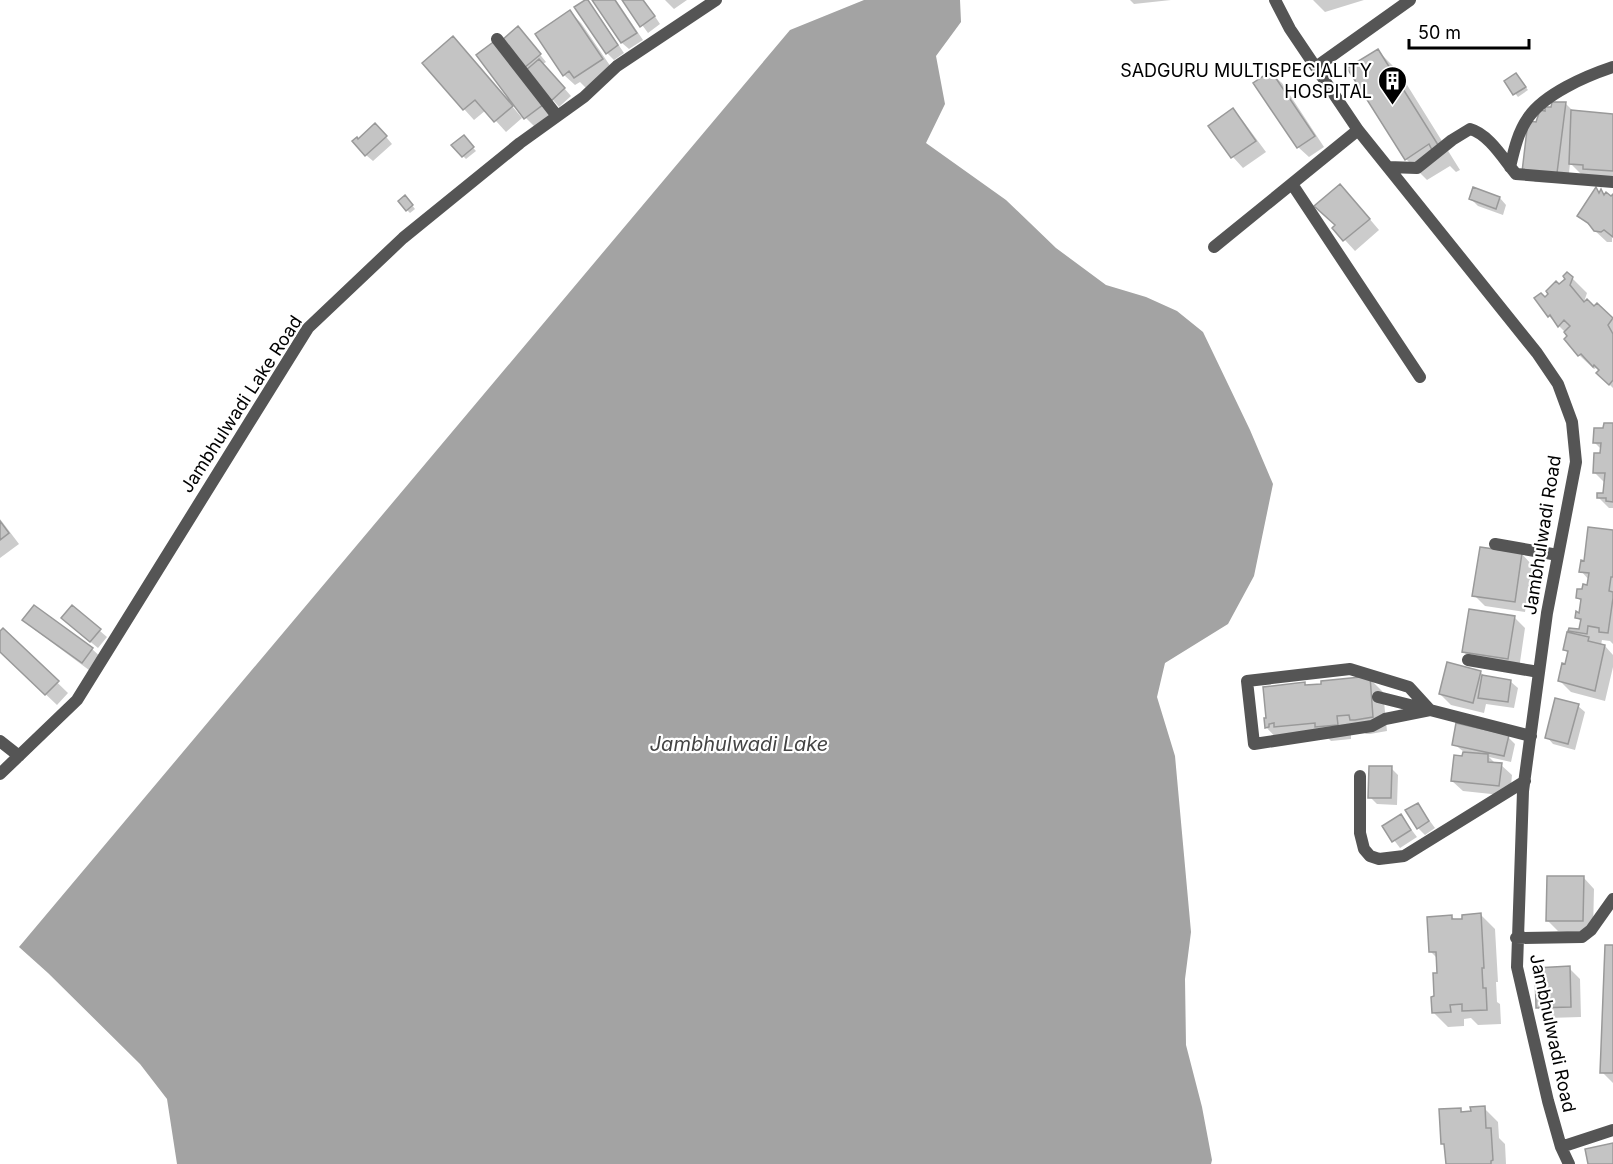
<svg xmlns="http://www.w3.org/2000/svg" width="1613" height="1164" font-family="Inter,sans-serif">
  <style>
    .water { fill: #a3a3a3 }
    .shadow { fill: #0003 }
    .building { fill: #c4c4c4; stroke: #999; stroke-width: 1.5 }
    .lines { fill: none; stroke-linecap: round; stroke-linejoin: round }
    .street { stroke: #555; stroke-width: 12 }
    .labels { text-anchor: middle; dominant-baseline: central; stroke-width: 4.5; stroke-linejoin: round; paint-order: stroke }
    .poi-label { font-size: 18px; fill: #000; stroke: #fff; text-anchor: end }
    .street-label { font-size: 18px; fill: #000; stroke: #fff }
    .water-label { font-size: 20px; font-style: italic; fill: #444; stroke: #fff }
  </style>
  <rect width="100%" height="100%" fill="#fff"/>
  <path class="water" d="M864 0H960L961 22 936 56 945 104 926 143 1006 200 1056 248 1106 285 1146 297 1177 311 1203 332 1250 430 1273 484 1254 576 1228 624 1165 663 1157 697 1175 756 1191 932 1185 979 1186 1045 1202 1107 1212 1160 1211 1164H177L167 1099 140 1064 48 973 19 947 790 30Z"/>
  <path class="shadow" d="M594 0H616L643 40 629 49 622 43Z
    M624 0H644L660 24 648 33Z
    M665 0H687L674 9Z
    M1130 0H1171L1134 4Z
    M1313 0H1364L1325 12Z
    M587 1 593 7 624 53 614 60 607 53Z
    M570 12 581 23 613 70 586 88 580 82 575 85 564 75Z
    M524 35 546 62 543 64 571 96 559 107 525 67Z
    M495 42 553 116 536 128 526 118Z
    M464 49 522 118 506 132 486 110 474 120 464 109Z
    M1378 51 1399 72 1460 170 1456 172 1450 166 1427 180 1406 159Z
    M1271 73 1282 83 1324 147 1309 157 1298 147Z
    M1519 78 1528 90 1518 97 1506 82Z
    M1566 104 1574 112 1613 115V180L1581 174 1570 163 1568 183 1535 182 1524 171 1537 124 1547 112Z
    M1233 110 1243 121 1266 152 1243 168 1233 157 1210 126Z
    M382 132 392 144 373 161 366 155Z
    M466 140 476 151 466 159 463 156Z
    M1474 189 1500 198 1506 205 1503 215 1478 206 1471 199Z
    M1596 189 1605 196 1611 198 1613 196 1612 242H1607L1579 216Z
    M1351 197 1379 230 1355 251 1334 228Z
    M408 200 415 209 410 213 407 210Z
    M1572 278 1587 293 1583 305 1594 308 1597 305 1613 320V388L1598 373 1600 372 1596 368 1594 369 1579 355 1569 336 1549 316 1545 299 1559 285Z
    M1613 424V508H1609L1598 497 1605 494V483L1594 472 1602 450 1594 442 1605 430Z
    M0 519 19 544 0 558Z
    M1613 532V644L1610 641 1602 640 1601 645 1605 646 1613 655V667L1605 701 1571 692 1560 681 1569 654 1565 650 1575 636 1570 631H1581L1582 622 1577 618 1580 615 1582 602 1578 598 1589 586V580L1581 571 1585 562Z
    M1522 554 1532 565 1525 612 1485 606 1474 595Z
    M72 607 107 637 98 648 70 625Z
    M1515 618 1525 628 1519 669 1474 662 1463 651Z
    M24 620 92 649 103 659 93 673 35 630Z
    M3 630 68 693 57 705 0 651V633Z
    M1480 672 1486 677 1511 682 1518 688 1514 708 1486 704 1484 713 1451 705 1440 694Z
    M1369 678 1383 692 1387 731 1370 734H1366L1361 729 1351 730V739L1331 741 1327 737 1280 742 1266 727 1304 684 1307 686Z
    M1578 706 1585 712 1575 750 1553 744 1547 737Z
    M1508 737 1515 744 1511 762 1489 757 1496 764 1501 765 1512 775 1510 796 1463 791 1452 781 1464 758V752L1454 744Z
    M1391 768 1398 775 1397 805 1377 804 1370 797Z
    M1418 805 1435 828 1425 835 1418 828Z
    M1401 816 1417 837 1400 848 1384 827Z
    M1584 878 1594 889 1593 931H1558L1547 920Z
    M1481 915 1495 929 1498 982H1496L1497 1002 1500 1004 1501 1024 1478 1025 1471 1018 1464 1019V1026L1448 1027 1434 1013 1439 974 1438 959 1430 951 1452 917 1456 921Z
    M1613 946V1083L1602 1072Z
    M1569 968 1580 979 1581 1017 1548 1018 1538 1008Z
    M1484 1108 1498 1122 1499 1138 1505 1144 1506 1164H1447L1446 1147 1443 1144 1460 1109 1464 1113Z"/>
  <path class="building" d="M585 0H588L618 45 606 54 574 7Z
    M592 0H615L637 33 621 43Z
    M622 0H643L655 16 640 27Z
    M570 10 603 59 574 78 569 71 563 76 535 34Z
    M518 26 541 54 524 68 501 41Z
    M453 36 513 106 494 122 475 100 463 110 422 63Z
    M496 40 544 104 524 119 476 55Z
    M1378 49 1440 148 1433 152 1429 144 1405 160 1347 68Z
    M539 59 565 88 551 101 525 71Z
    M1271 71 1315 136 1297 148 1253 83Z
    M1516 73 1526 87 1513 95 1504 81Z
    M1552 102H1566L1557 173 1522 172 1528 121 1536 122 1540 110 1545 111V107H1551Z
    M1233 108 1256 141 1231 158 1208 126Z
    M1571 110 1613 114V171L1583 169V165L1569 164Z
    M375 123 387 136 365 156 352 141 357 137 358 139Z
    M464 135 474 147 462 157 451 145Z
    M1340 184 1370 219 1343 241 1332 228 1335 225 1314 206Z
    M1473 187 1500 197 1496 209 1469 199Z
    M1596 187 1599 193 1601 189 1604 195 1606 192 1611 196 1613 194V237L1604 230 1601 232 1594 231 1588 223 1577 216Z
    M405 195 413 205 406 211 398 201Z
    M1567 272 1573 277 1570 285 1584 302 1587 299 1594 306 1597 303 1613 318 1608 325 1613 334V380L1609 385 1596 373 1599 370 1594 365 1593 367 1581 354 1578 356 1564 339 1567 336 1564 332 1570 326 1564 320 1558 327 1550 315 1548 317 1534 298 1541 293 1545 297 1548 294 1546 291 1556 281 1559 284 1565 279 1563 276Z
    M1604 423H1613V502L1606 501V498H1597V493H1603L1605 473H1593L1594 453H1600L1601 443H1593L1594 428H1603Z
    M0 521 9 533 0 540Z
    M1588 527 1613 530V577H1611L1609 591 1613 592V598L1608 633 1599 632V628L1588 626 1587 634 1568 631 1569 628 1579 629 1581 619 1575 618 1576 611 1579 613 1581 599 1576 598 1577 589H1582L1583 584 1587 585 1589 573 1579 572 1581 560 1584 561Z
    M1480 547 1522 553 1515 602 1472 596Z
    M34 605 93 648 82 663 22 620Z
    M72 605 101 629 90 642 61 618Z
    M1469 609 1515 616 1508 659 1462 652Z
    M3 628 59 681 45 695 0 652V631Z
    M1567 632 1589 637 1588 641 1605 645 1595 691 1558 681 1562 663 1565 664 1568 651 1563 650Z
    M1447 662 1481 671 1473 703 1439 694Z
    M1482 675 1511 680 1508 702 1478 698Z
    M1370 676 1373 717 1355 720H1350L1349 715 1337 716 1338 725 1315 727V723L1274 727V723L1269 724V727L1265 728 1264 718H1266L1263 687 1305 682V685L1321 684V681Z
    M1555 698 1579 704 1568 744 1545 738Z
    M1456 723 1509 735 1504 756 1452 745Z
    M1463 752 1488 754V762L1502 763 1499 786 1451 781 1454 755 1462 756Z
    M1369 766H1392L1391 798H1368Z
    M1418 803 1429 821 1417 829 1405 810Z
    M1401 814 1411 830 1392 842 1382 826Z
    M1547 876H1584L1583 921H1546Z
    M1481 913 1484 968H1482L1483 988H1486L1487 1010 1462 1011V1004L1450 1005 1451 1012 1432 1013 1431 997 1434 996 1433 973H1437L1436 952H1429L1427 917 1452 915V919H1462V915Z
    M1605 945H1613V1073H1600Z
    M1570 966 1571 1007 1536 1008 1535 968Z
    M1485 1106 1486 1128H1491L1493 1160 1491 1161V1164H1446L1444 1144H1441L1439 1109 1461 1108V1112L1471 1111 1470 1107Z
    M1613 1143V1164H1588L1585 1149Z"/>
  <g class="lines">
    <path class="street" d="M1275 0 1290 29 1358 130 1537 353 1558 384 1572 422 1576 462 1547 613 1523 791 1517 967 1548 1101 1561 1147 1569 1164
      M497 39 557 116
      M1316 67 1410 0
      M1388 167 1417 168 1452 140 1470 129C1489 134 1504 160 1516 174L1613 182
      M1510 167C1514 150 1518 132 1528 118 1544 94 1586 76 1613 67
      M1292 184 1420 377
      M1214 247 1358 130
      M1495 544 1558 555
      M1468 660 1539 672
      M1378 697 1426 709
      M1430 710 1385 719 1372 726 1254 744 1247 681 1350 669 1409 687 1430 710 1531 736
      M0 741 19 756
      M0 774 77 700 308 328 403 238 520 143 584 97 617 66 716 0
      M1360 776V833L1364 849 1370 856 1379 859 1404 856 1525 781
      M1516 938 1582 937 1591 930 1613 899
      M1561 1147 1613 1130"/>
  </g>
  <defs>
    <symbol id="building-pin" viewBox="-11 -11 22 30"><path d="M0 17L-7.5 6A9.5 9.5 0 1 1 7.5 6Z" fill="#000" stroke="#fff"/><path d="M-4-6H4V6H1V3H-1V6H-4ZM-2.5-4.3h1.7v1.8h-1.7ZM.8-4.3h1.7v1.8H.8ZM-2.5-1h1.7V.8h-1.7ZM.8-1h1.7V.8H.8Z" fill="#fff"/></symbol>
  </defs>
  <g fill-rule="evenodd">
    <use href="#building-pin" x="1376" y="64" width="33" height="45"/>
  </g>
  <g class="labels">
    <g class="poi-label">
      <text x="1372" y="70">SADGURU MULTISPECIALITY<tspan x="1372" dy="21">HOSPITAL</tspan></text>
    </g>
    <g class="street-label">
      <text transform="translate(241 404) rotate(-57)">Jambhulwadi Lake Road</text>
      <text transform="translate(1542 535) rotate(-81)">Jambhulwadi Road</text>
      <text transform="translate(1553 1033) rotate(78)">Jambhulwadi Road</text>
    </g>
    <g class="water-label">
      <text x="739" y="744">Jambhulwadi Lake</text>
    </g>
  </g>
  <path d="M1409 39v9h120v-9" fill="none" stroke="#000000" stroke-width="3"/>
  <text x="1418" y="39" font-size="18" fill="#000000" stroke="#ffffff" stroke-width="4.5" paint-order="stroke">50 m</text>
</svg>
